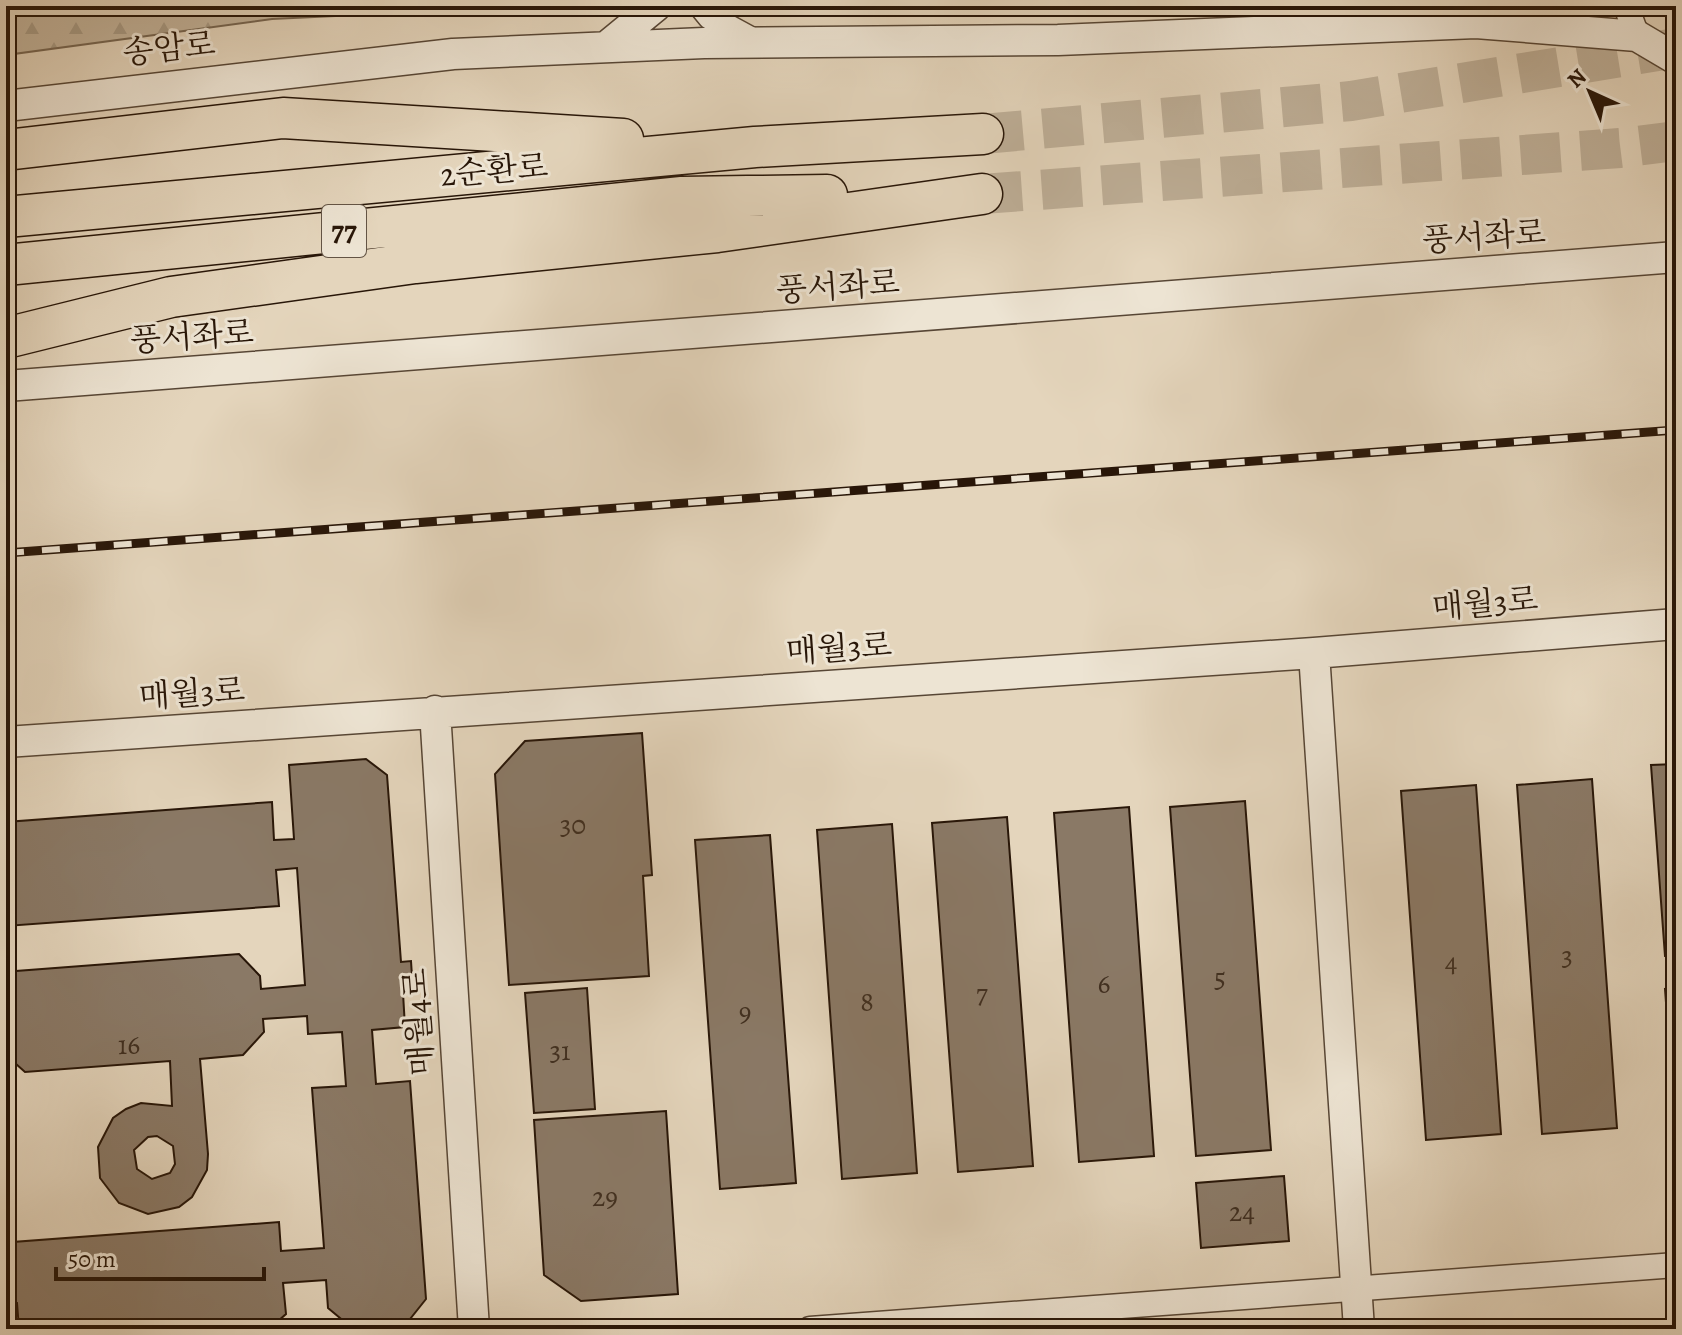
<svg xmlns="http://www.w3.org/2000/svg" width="1682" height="1335" font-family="Alegreya,'Noto Serif KR',serif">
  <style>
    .forest { fill: url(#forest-firs); stroke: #766652; stroke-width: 2 }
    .building { fill: #8a7966; stroke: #281608; stroke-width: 2; fill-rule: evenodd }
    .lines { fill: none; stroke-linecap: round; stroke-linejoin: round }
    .trunk-tunnel { stroke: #beaf98; stroke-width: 40; stroke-dasharray: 40 20; stroke-linecap: butt }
    .minor-casing { stroke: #574635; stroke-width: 27 }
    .tertiary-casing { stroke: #574635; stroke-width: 33 }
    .trunk-casing { stroke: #281608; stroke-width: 43 }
    .minor { stroke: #ede4d3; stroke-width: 24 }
    .tertiary { stroke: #ede4d3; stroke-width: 30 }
    .trunk { stroke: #e4d5bc; stroke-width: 40 }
    .rail-casing { stroke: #281608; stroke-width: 9 }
    .rail { stroke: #ede4d3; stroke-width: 6; stroke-dasharray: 18; stroke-linecap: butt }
    .labels { text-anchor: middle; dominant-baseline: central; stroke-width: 6; stroke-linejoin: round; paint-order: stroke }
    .number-label { font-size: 28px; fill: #402f20 }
    .shield { fill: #ede4d3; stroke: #635445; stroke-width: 2 }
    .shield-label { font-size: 30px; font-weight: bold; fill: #281608 }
    .street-label { font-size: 32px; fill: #281608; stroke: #ede4d3 }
  </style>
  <defs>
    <pattern id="forest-firs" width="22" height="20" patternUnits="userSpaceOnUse" patternTransform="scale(2)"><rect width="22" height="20" fill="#c4b59d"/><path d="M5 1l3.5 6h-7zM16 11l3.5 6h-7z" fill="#a89b86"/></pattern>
  </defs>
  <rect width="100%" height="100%" fill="#e4d5bc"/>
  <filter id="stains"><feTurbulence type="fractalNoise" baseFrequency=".0025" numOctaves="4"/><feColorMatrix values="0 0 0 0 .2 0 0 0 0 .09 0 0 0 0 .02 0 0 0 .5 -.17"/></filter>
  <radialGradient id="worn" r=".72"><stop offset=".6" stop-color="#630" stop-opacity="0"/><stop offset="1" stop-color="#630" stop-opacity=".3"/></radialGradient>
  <path class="forest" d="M73 6H546L272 19 6 55V15Z"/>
  <path class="building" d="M642 733 652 875 643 876 649 976 509 985 495 774 525 741Z
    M366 759 387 775 401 962 411 961 413 992 403 993 405 1027 372 1030 376 1084 410 1081 426 1299 406 1324 352 1328 328 1308 326 1280 283 1283 286 1314 269 1329H19L17 1303 6 1304V1272H14L13 1242 279 1222 281 1251 324 1248 312 1088 346 1086 342 1032 308 1034 307 1016 263 1019 264 1032 243 1055 200 1059 208 1154 207 1170 192 1197 179 1207 148 1214 119 1203 100 1178 98 1147 113 1118 126 1109 141 1103 172 1106 170 1061 25 1072 6 1055V982L16 971 239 954 260 976 261 989 305 985 297 868 276 870 279 906 6 926V822L272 802 274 840 294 839 289 765ZM157 1136 173 1146 175 1164 170 1173 152 1179 137 1169 134 1150 148 1137Z
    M1676 764V955L1665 956 1651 765Z
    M1592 779 1617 1128 1542 1134 1517 785Z
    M1476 785 1501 1134 1426 1140 1401 791Z
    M1245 801 1271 1150 1196 1156 1170 807Z
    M1129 807 1154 1156 1079 1162 1054 813Z
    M1007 817 1033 1166 958 1172 932 823Z
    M892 824 917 1173 842 1179 817 830Z
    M770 835 796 1183 720 1189 695 840Z
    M587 988 595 1109 534 1113 525 993Z
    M1676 988V1140L1665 989Z
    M666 1111 678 1294 581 1301 544 1275 534 1120Z
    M1284 1176 1289 1241 1201 1248 1196 1183Z"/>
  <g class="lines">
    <path class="trunk-tunnel" d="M983 134 1351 101 1676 48
      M982 194 1620 148 1676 141"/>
    <defs>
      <path id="minor" d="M701 6 710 17 756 42
        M1626 6 1637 36
        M810 1329 1676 1265"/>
      <path id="tertiary" d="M606 47 656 6
        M6 106 453 54 704 43 1058 40 1476 23 1637 36 1676 59
        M6 386 1676 257
        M1314 653 1359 1329
        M435 711 474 1329
        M6 742 1314 653 1676 624"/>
      <path id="trunk" d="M6 150 283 118 623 139
        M6 217 755 147 983 134
        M6 265 682 197 827 195
        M6 338 171 297 415 263 717 232 982 194"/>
    </defs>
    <use href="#minor" class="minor-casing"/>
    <use href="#tertiary" class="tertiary-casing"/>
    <use href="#trunk" class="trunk-casing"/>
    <use href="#minor" class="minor"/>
    <use href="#tertiary" class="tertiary"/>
    <use href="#trunk" class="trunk"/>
    <defs>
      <path id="rail" d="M6 553 1676 430"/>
    </defs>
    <use href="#rail" class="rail-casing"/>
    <use href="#rail" class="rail"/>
  </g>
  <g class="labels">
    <g class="number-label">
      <text x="573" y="825">30</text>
      <text x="1567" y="956">3</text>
      <text x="1451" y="962">4</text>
      <text x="1220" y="978">5</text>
      <text x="1104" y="984">6</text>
      <text x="982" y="994">7</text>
      <text x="867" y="1002">8</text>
      <text x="745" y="1012">9</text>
      <text x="129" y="1045">16</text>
      <text x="560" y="1051">31</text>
      <text x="605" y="1197">29</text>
      <text x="1242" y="1212">24</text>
    </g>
    <rect class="shield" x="322" y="205" width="44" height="52" rx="6"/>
    <g class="shield-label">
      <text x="344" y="231">77</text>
    </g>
    <g class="street-label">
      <text transform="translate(169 48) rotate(-6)">송암로</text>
      <text transform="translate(494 170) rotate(-5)">2순환로</text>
      <text transform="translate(1484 236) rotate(-4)">풍서좌로</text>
      <text transform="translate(838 286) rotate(-4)">풍서좌로</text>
      <text transform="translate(192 336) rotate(-4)">풍서좌로</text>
      <text transform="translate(1485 603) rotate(-5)">매월3로</text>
      <text transform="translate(839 648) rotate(-4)">매월3로</text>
      <text transform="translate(192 693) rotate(-4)">매월3로</text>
      <text transform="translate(418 1022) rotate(-94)">매월4로</text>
    </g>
  </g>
  <rect width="1682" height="1335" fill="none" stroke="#e4d5bc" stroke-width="32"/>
  <rect x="8" y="8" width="1666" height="1319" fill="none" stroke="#281608" stroke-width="4"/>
  <rect x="16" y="16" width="1650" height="1303" fill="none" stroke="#281608" stroke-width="2"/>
  <g transform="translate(1590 92) rotate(316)" stroke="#ede4d3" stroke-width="6" paint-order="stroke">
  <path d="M0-6L14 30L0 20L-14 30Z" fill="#281608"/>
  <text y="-12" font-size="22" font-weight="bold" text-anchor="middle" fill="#281608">N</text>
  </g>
  <path d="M56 1267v12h208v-12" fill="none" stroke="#281608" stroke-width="4"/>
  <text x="68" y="1267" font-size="24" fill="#281608" stroke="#ede4d3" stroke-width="6" paint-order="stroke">50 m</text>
  <rect width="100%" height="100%" filter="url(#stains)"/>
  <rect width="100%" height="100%" fill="url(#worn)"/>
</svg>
